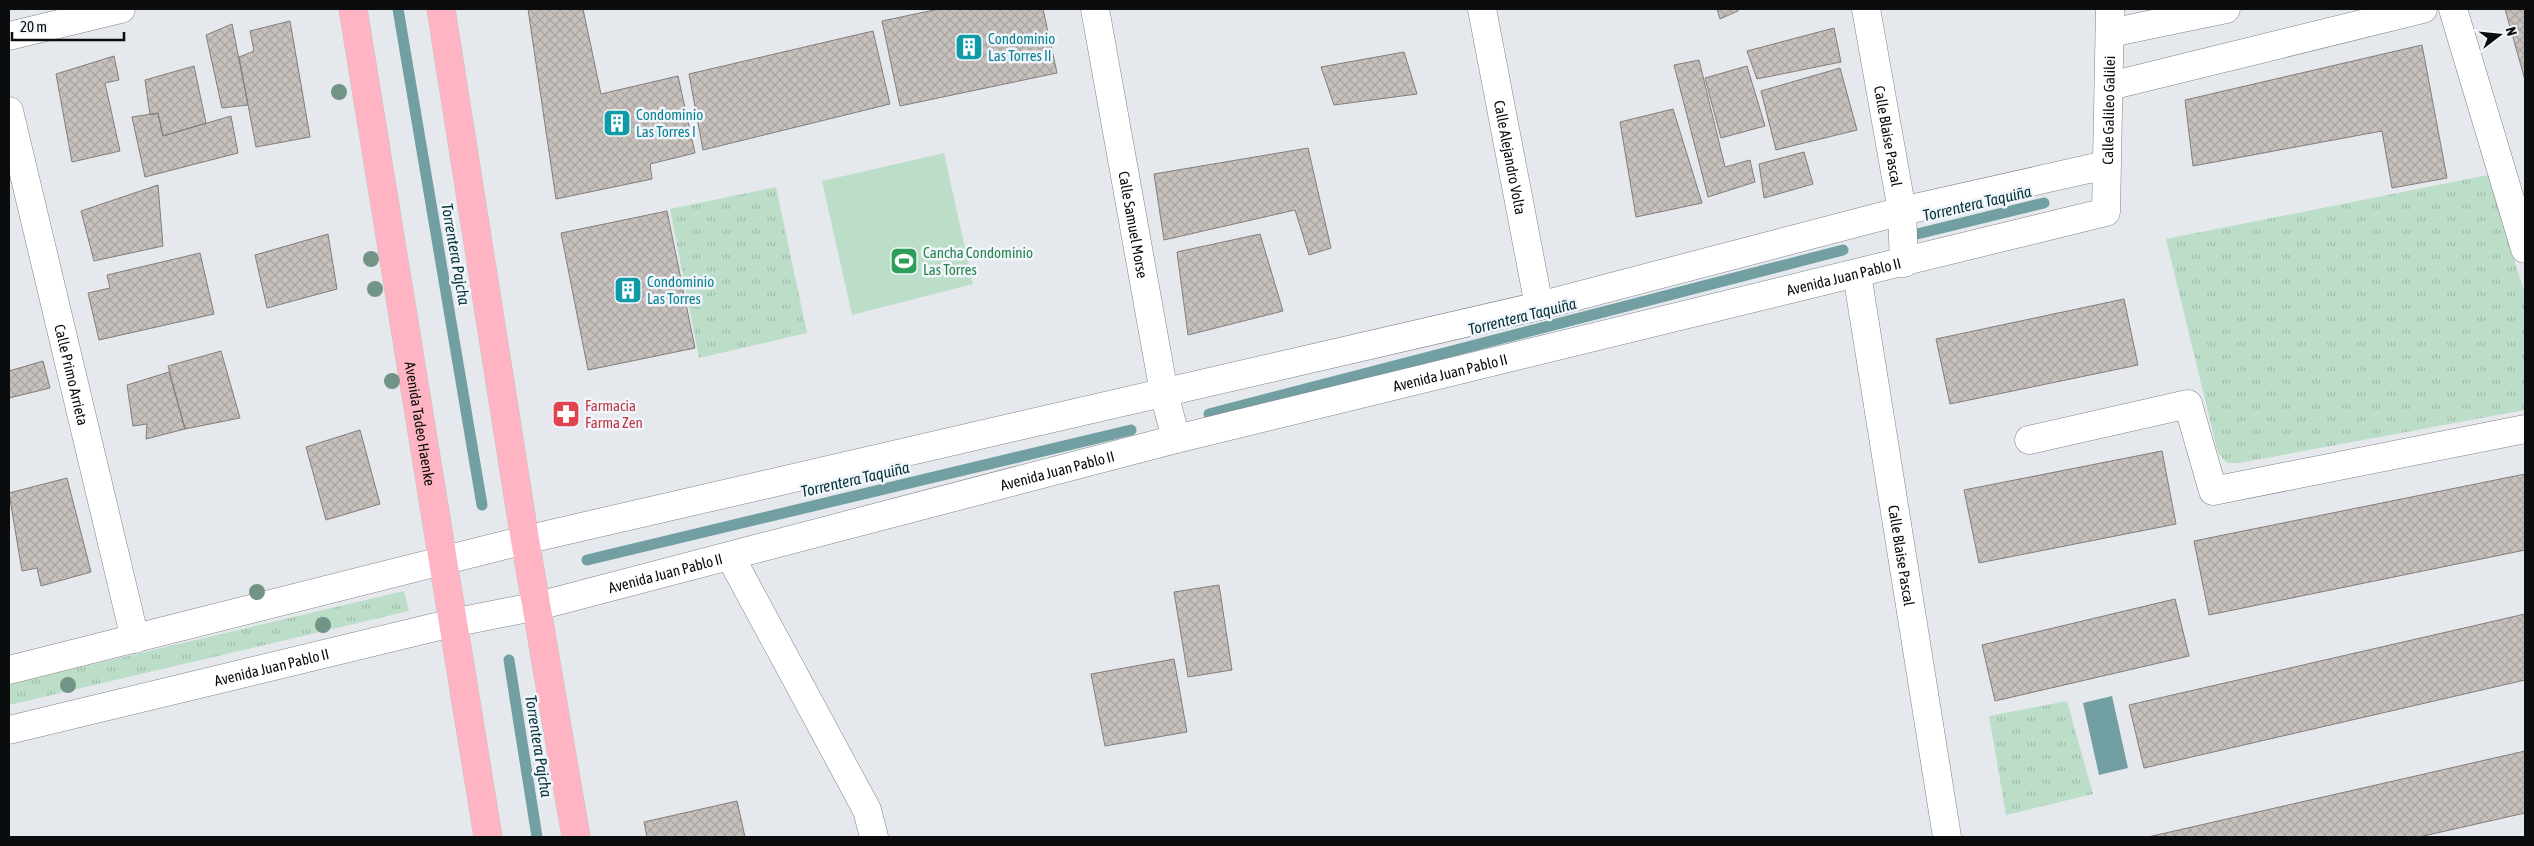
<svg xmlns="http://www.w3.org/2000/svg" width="2534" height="846" font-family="'Asap Condensed',sans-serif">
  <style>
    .grass { fill: url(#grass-tufts) }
    .pitch { fill: #bcdec8 }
    .water { fill: #729fa2 }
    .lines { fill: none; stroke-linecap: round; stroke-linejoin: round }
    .stream { stroke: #729fa2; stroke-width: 11 }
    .building { fill: url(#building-cross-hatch); stroke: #847e7b }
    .minor-casing { stroke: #7f8287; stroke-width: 29 }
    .major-casing { stroke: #c4c5c5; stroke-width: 29 }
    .minor { stroke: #fff; stroke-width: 28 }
    .major { stroke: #ffb4c3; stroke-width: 28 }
    .tree { fill: #729486 }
    .labels { text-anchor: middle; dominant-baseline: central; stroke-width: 5; stroke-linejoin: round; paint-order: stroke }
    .culture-label { font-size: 15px; fill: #0d838f; stroke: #f2f6fc; text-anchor: start }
    .street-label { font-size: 15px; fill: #0a0c0d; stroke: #f2f6fc }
    .leisure-label { font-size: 15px; fill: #27864d; stroke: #f2f6fc; text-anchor: start }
    .health-label { font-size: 15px; fill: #be3a42; stroke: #f2f6fc; text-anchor: start }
    .water-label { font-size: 16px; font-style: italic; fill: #053437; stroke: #f2f6fc }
  </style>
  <defs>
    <pattern id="grass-tufts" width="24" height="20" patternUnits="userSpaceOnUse" patternTransform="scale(1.25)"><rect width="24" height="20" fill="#bcdec8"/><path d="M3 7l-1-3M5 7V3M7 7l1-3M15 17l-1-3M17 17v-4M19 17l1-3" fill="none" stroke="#a0bdab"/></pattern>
    <pattern id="building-cross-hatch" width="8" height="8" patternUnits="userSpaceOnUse" patternTransform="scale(1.25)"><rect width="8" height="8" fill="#c7c1bd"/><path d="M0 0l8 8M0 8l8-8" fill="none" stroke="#aaa5a1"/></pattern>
  </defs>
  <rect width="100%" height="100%" fill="#e5e9ee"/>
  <path class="grass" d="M2488 175 2525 294V410L2239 463H2227L2218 453 2166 239Z
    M776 187 807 333 699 358 670 209Z
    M404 591 409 611 9 705V684Z
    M2067 701 2093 794 2006 815 1989 716Z"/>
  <path class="pitch" d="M944 153 973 284 852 315 822 181Z"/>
  <path class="water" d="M2112 696 2128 768 2099 775 2083 703Z"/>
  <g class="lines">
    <path class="stream" d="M398 9 482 505
      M1917 234 2044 203
      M1209 414 1843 250
      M587 560 1131 430
      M509 660 537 837"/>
  </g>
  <path class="building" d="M528 9H583L601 94 678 76 695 153 650 164 652 179 556 199Z
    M939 9H1043L1057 73 900 106 882 21Z
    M1717 9H1738V11L1720 19Z
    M2505 9H2525V80Z
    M290 21 310 137 256 147 239 57 254 51 250 31Z
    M232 24 248 105 222 108 206 35Z
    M1834 28 1841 62 1757 79 1747 51Z
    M873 31 890 104 703 150 689 74Z
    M2422 45 2447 178 2392 188 2382 131 2193 166 2185 100Z
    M1404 52 1417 94 1334 105 1321 67Z
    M114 56 119 80 105 83 120 151 72 162 56 74Z
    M1699 60 1725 167 1750 160 1755 182 1708 197 1674 65Z
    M194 66 206 123 163 136 158 113 150 115 145 80Z
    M1747 66 1765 126 1721 138 1705 78Z
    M1840 68 1857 130 1776 150 1761 91Z
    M1673 109 1702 203 1636 217 1620 122Z
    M158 113 163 136 231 116 238 153 145 177 132 117Z
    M1308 148 1331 248 1309 255 1295 210 1164 240 1154 174Z
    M1804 152 1813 184 1764 198 1759 164Z
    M158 185 163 246 94 261 81 211Z
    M667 211 695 348 588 370 561 233Z
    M328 234 337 289 267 308 255 255Z
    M1260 234 1283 311 1188 335 1177 252Z
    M200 253 214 314 99 340 88 293 110 288 107 275Z
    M2124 299 2138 365 1950 404 1936 339Z
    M221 351 240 418 185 429 168 366Z
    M43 361 50 388 9 398V371Z
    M169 372 185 429 146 439 147 424 133 426 127 385Z
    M360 430 380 504 326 520 306 447Z
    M2162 451 2176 524 1979 563 1964 490Z
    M2525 474V550L2209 615 2194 541Z
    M67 478 91 572 41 586 37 568 22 571 9 493Z
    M1219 585 1232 670 1188 677 1174 592Z
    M2175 599 2189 656 1995 701 1982 645Z
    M2525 614V680L2144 768 2129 705Z
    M1174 659 1187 732 1105 746 1091 674Z
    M2525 751V813L2419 837H2148Z
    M737 801 745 837H647L644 822Z"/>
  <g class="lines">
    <defs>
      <g id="minor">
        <path id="s1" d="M1095 9 1164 393 1176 439"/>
        <path id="s2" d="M1482 9 1539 306"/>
        <path id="s3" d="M1866 9 1902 211 1904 263"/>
        <path d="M2453 9 2525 249"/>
        <path d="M2110 33 2226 9"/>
        <path d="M9 36 121 9"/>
        <path d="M2110 86 2423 9"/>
        <path id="s4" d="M9 111 135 639"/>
        <path id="s5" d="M1857 274 1947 837"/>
        <path d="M2029 440 2188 404 2213 491 2525 429"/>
        <path d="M730 556 867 810 874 837"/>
        <path d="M9 670 525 540 1539 306 1902 211 2106 165"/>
        <path id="s6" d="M9 730 452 623 538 606 1176 439 2106 212 2110 9"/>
      </g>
      <g id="major">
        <path id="s7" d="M353 9 488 837"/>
        <path d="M441 9 525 540 576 837"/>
      </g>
    </defs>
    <use href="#minor" class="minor-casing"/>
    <use href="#major" class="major-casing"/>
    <use href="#minor" class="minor"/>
    <use href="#major" class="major"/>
  </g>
  <g class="tree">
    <circle cx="339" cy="92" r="8"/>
    <circle cx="371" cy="259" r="8"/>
    <circle cx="375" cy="289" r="8"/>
    <circle cx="392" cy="381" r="8"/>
    <circle cx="257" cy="592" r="8"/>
    <circle cx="323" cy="625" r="8"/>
    <circle cx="68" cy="685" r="8"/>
  </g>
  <defs>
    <symbol id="building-square" viewBox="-11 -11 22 22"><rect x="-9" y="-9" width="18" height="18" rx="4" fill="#0f9aa8" stroke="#f2f6fc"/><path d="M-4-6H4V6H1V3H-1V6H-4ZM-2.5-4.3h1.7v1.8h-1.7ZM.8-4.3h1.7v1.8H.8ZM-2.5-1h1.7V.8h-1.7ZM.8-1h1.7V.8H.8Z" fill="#fff"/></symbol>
    <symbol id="stadium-square" viewBox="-11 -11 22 22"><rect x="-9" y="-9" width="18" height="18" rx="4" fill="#2e9e5b" stroke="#f2f6fc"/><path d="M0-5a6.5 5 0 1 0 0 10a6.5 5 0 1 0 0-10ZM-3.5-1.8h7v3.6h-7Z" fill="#fff"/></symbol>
    <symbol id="pharmacy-square" viewBox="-11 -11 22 22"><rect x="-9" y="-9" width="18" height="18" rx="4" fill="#e0444e" stroke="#f2f6fc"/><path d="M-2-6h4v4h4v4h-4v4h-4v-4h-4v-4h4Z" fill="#fff"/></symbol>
  </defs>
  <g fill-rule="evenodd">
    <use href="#building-square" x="953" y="31" width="32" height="32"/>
    <use href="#building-square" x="601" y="107" width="32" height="32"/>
    <use href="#stadium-square" x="888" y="245" width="32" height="32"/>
    <use href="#building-square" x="612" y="274" width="32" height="32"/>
    <use href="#pharmacy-square" x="550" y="398" width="32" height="32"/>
  </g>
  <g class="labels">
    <g class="culture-label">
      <text x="988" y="38">Condominio<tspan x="988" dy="17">Las Torres II</tspan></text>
      <text x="636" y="114">Condominio<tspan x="636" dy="17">Las Torres I</tspan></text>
      <text x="647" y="281">Condominio<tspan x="647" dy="17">Las Torres</tspan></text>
    </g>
    <g class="street-label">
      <text stroke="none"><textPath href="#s6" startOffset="2262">Calle Galileo Galilei</textPath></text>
      <text stroke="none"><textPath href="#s3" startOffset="129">Calle Blaise Pascal</textPath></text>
      <text stroke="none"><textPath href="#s2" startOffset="151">Calle Alejandro Volta</textPath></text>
      <text stroke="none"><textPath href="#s1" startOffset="219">Calle Samuel Morse</textPath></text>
      <text stroke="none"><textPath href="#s6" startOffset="1890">Avenida Juan Pablo II</textPath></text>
      <text stroke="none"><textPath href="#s6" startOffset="1485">Avenida Juan Pablo II</textPath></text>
      <text stroke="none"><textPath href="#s4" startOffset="271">Calle Primo Arrieta</textPath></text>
      <text stroke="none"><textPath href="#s7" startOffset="420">Avenida Tadeo Haenke</textPath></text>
      <text stroke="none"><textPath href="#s6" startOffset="1080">Avenida Juan Pablo II</textPath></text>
      <text stroke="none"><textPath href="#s5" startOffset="285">Calle Blaise Pascal</textPath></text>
      <text stroke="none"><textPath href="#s6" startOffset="675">Avenida Juan Pablo II</textPath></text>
      <text stroke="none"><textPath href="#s6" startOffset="270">Avenida Juan Pablo II</textPath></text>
    </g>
    <g class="leisure-label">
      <text x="923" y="252">Cancha Condominio<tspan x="923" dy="17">Las Torres</tspan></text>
    </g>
    <g class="health-label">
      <text x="585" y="405">Farmacia<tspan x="585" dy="17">Farma Zen</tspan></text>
    </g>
    <g class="water-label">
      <text transform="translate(1977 203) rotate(-13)">Torrentera Taquiña</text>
      <text transform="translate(456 254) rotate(80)">Torrentera Pajcha</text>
      <text transform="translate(1522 316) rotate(-14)">Torrentera Taquiña</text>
      <text transform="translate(855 479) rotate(-13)">Torrentera Taquiña</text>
      <text transform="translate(539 746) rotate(81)">Torrentera Pajcha</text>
    </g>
  </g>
  <rect width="2534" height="846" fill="none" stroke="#0a0c0d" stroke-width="20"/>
  <g transform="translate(2499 35) rotate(74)" stroke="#f2f6fc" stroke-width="4" paint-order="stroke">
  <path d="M0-4L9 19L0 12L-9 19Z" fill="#0a0c0d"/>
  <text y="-8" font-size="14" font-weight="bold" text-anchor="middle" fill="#0a0c0d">N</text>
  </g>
  <path d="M12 32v8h112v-8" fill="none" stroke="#0a0c0d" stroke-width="2.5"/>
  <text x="20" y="32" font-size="15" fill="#0a0c0d" stroke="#f2f6fc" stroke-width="4" paint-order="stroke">20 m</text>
</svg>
